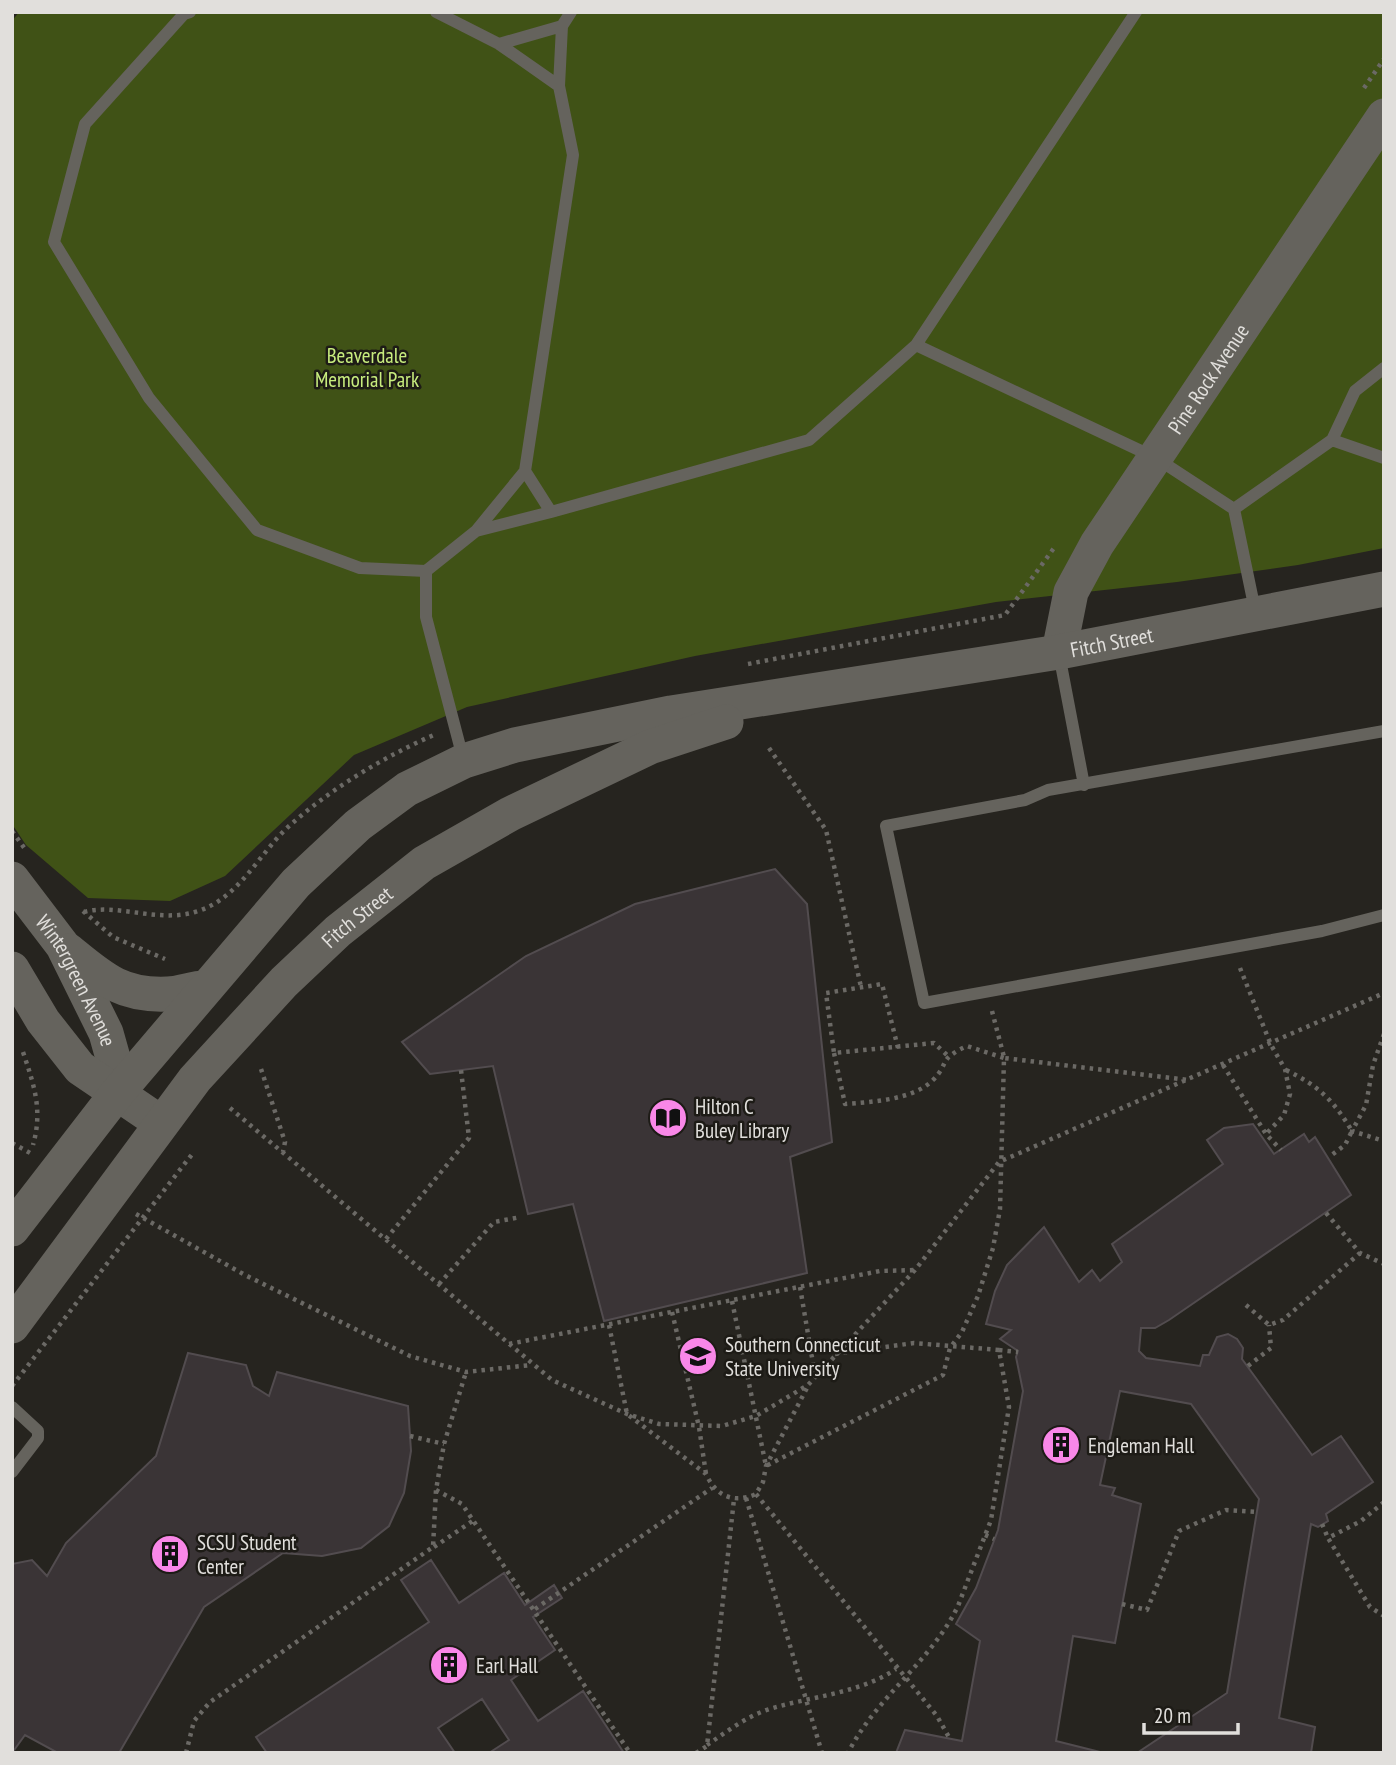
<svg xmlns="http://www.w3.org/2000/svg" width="1396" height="1765" font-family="'PT Sans Narrow',sans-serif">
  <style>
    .green { fill: #405216 }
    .building { fill: #3a3436; stroke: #524c4f; stroke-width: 2 }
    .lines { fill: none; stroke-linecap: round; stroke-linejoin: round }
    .path { stroke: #6b6965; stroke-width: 4.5; stroke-dasharray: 3.5 5; stroke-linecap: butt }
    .lane { stroke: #65635d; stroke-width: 12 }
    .secondary { stroke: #65635d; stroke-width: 35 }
    .labels { text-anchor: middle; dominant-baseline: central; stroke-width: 5; stroke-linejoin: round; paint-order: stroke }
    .park-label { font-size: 21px; fill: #c8ed7e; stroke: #1d1b16 }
    .street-label { font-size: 21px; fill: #e1dfdc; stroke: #1d1b16 }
    .poi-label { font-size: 21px; fill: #e1dfdc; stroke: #1d1b16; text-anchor: start }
  </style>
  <rect width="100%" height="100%" fill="#26241f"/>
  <path class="green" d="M19 12H1384V548L1298 565 1177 582 996 602 695 656 467 707 354 755 225 876 170 901 88 898 26 845 12 824V21Z"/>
  <path class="building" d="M775 869 807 904 832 1142 790 1157 807 1273 604 1321 573 1204 528 1214 493 1066 430 1074 402 1042 526 956 635 904Z
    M1253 1124 1274 1154 1304 1134 1309 1142 1315 1137 1351 1195 1169 1320 1155 1328H1141L1139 1351 1146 1358 1200 1366 1203 1355H1209L1217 1337 1228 1334 1237 1339 1243 1348 1242 1359 1312 1455 1341 1436 1373 1482 1326 1514 1328 1521 1318 1527 1311 1524 1279 1718 1315 1727 1311 1753H1137L1227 1693 1259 1499 1191 1404 1120 1391 1100 1485 1115 1488 1112 1495 1141 1504 1115 1643 1073 1636 1056 1741 1104 1753H896L905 1730 962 1741 980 1641 956 1624 976 1588 998 1530 1023 1391 1016 1357 1018 1351 1000 1339 1011 1330 986 1324 995 1291 1007 1265 1044 1227 1079 1282 1092 1270 1100 1281 1122 1262 1112 1244 1223 1164 1207 1140 1224 1128Z
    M188 1353 246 1365 253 1386 269 1396 277 1372 408 1406 411 1451 404 1493 389 1526 361 1548 322 1556 283 1553 204 1607 119 1753H58L25 1735 12 1753V1564L32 1560 47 1576 66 1543 156 1456Z
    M431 1560 459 1603 504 1573 525 1605 554 1585 562 1598 533 1617 555 1650 511 1680 538 1721 583 1691 624 1753H489L509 1740 482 1699 438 1728 455 1753H267L256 1737 429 1622 401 1580Z"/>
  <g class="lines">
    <path class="path" d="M1364 88 1384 59
      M748 664 1005 615 1054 548
      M769 748 826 830 861 987
      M12 831 25 849
      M83 911 113 937 165 959
      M84 912C116 903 158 923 195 912 238 900 258 855 288 827 330 789 385 756 436 734
      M1240 968 1271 1045 1285 1069 1290 1094 1284 1115 1266 1134
      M992 1011 1004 1057
      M1384 1034 1373 1065 1366 1105 1352 1131 1384 1141
      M898 1048 882 984 826 993 834 1053 934 1043 947 1055
      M23 1052C34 1085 43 1110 33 1145
      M834 1053 845 1104C871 1102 913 1100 933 1080 950 1063 937 1060 967 1046L1004 1058
      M1223 1065 1266 1134 1281 1150
      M261 1069 285 1142 283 1152
      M1286 1070C1319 1086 1333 1100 1352 1131L1345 1145 1329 1157
      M230 1108 552 1380 627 1414 659 1424 722 1426 756 1416 808 1385 915 1270 999 1162 1384 993
      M12 1143 32 1154
      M1326 1213 1360 1253 1384 1264
      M136 1214 245 1275 410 1356 466 1372 531 1365
      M386 1239 469 1138 461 1070
      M439 1284 494 1222 521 1217
      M800 1287 815 1375
      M732 1301 766 1466 943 1375 950 1348 962 1332 978 1296 993 1248 1000 1209 1004 1058 1188 1080
      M1246 1305 1269 1325 1283 1320 1360 1253
      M672 1312 699 1427 706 1474
      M609 1325 627 1414 706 1474C716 1496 733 1504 756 1494L763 1482 766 1466 808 1386
      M509 1344 880 1271 915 1270
      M999 1350 1018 1352
      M835 1354 914 1343 999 1350 1009 1407 991 1520 958 1606C931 1662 876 1697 848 1753
      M1248 1366 1271 1348 1269 1325
      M12 1386 193 1153
      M410 1436 444 1444
      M436 1490 462 1504 630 1753
      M756 1494 937 1716 950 1739
      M746 1498 822 1753
      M1384 1502 1361 1521 1328 1538 1370 1607 1384 1616
      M1322 1524 1328 1538
      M985 1535 994 1539
      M434 1547 474 1520
      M1122 1604 1147 1610 1179 1531 1226 1510 1257 1512
      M535 1609 712 1488
      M707 1745C728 1731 748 1715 773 1708 814 1696 860 1693 896 1669
      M186 1753 194 1721 210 1702 433 1547 436 1490 444 1444 466 1372
      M696 1753 707 1746 734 1499"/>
    <path class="lane" d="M190 12 184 14 85 124 54 242 149 398 257 530 360 568 426 571 476 531 525 471 573 155 559 86 499 44 436 12
      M499 44 562 26
      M559 86 562 26 571 12
      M916 345 1156 458 1234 509 1255 610
      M1332 440 1384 458
      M525 471 551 512 809 440 916 345 1136 12
      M1234 509 1332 440 1355 391 1384 368
      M476 531 551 512
      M426 571V617L463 758
      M1059 654 1084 785
      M1384 731 1048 790 1025 800 886 826 924 1003 1322 931 1384 915
      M12 1407 38 1431V1438L12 1472"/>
    <g class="secondary">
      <path id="s1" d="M1059 652 1071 592 1097 544 1384 116"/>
      <path id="s2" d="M12 879 63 946 106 1033 115 1065 118 1092"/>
      <path d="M69 951C102 978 121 996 167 994 180 994 192 988 205 988"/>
      <path d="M12 969 43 1021 80 1068 161 1123"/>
      <path id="s3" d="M12 1229 118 1092 296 883 358 825 407 789 464 761 515 745 671 713 1059 652 1384 589"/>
      <path id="s4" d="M12 1326 195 1079 284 982 338 931 424 863 510 814 650 747 726 722"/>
    </g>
  </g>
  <defs>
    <symbol id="library-disc" viewBox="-11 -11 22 22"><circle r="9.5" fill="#f987e8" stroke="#1d1b16"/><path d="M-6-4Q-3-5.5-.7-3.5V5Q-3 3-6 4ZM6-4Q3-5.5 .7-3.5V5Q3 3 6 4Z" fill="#111"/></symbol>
    <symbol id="university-disc" viewBox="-11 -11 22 22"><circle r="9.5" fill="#f987e8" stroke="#1d1b16"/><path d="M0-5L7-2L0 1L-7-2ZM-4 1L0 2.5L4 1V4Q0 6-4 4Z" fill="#111"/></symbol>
    <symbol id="building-disc" viewBox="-11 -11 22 22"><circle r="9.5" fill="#f987e8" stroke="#1d1b16"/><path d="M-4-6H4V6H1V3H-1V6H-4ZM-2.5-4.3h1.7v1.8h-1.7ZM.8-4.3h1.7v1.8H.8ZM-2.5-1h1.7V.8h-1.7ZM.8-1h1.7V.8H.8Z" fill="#111"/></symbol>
  </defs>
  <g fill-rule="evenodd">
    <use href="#library-disc" x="646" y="1096" width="44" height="44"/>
    <use href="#university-disc" x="676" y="1334" width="44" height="44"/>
    <use href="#building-disc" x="1039" y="1423" width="44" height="44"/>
    <use href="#building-disc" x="148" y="1532" width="44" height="44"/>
    <use href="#building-disc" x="427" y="1643" width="44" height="44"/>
  </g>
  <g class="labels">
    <g class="park-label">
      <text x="367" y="355">Beaverdale<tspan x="367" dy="24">Memorial Park</tspan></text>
    </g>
    <g class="street-label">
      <text stroke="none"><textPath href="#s1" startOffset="315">Pine Rock Avenue</textPath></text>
      <text stroke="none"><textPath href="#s3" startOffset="1316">Fitch Street</textPath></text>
      <text stroke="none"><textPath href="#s4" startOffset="537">Fitch Street</textPath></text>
      <text stroke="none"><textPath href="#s2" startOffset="121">Wintergreen Avenue</textPath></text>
    </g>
    <g class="poi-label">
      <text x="695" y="1106">Hilton C<tspan x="695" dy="24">Buley Library</tspan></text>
      <text x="725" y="1344">Southern Connecticut<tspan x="725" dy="24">State University</tspan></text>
      <text x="1088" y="1445">Engleman Hall</text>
      <text x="197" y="1542">SCSU Student<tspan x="197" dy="24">Center</tspan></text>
      <text x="476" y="1665">Earl Hall</text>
    </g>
  </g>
  <rect width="1396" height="1765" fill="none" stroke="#e1dfdc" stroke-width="28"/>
  <path d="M1144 1723v10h94v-10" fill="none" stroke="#e1dfdc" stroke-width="3.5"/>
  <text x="1154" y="1723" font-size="21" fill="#e1dfdc" stroke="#1d1b16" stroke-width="5" paint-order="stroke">20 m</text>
</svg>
